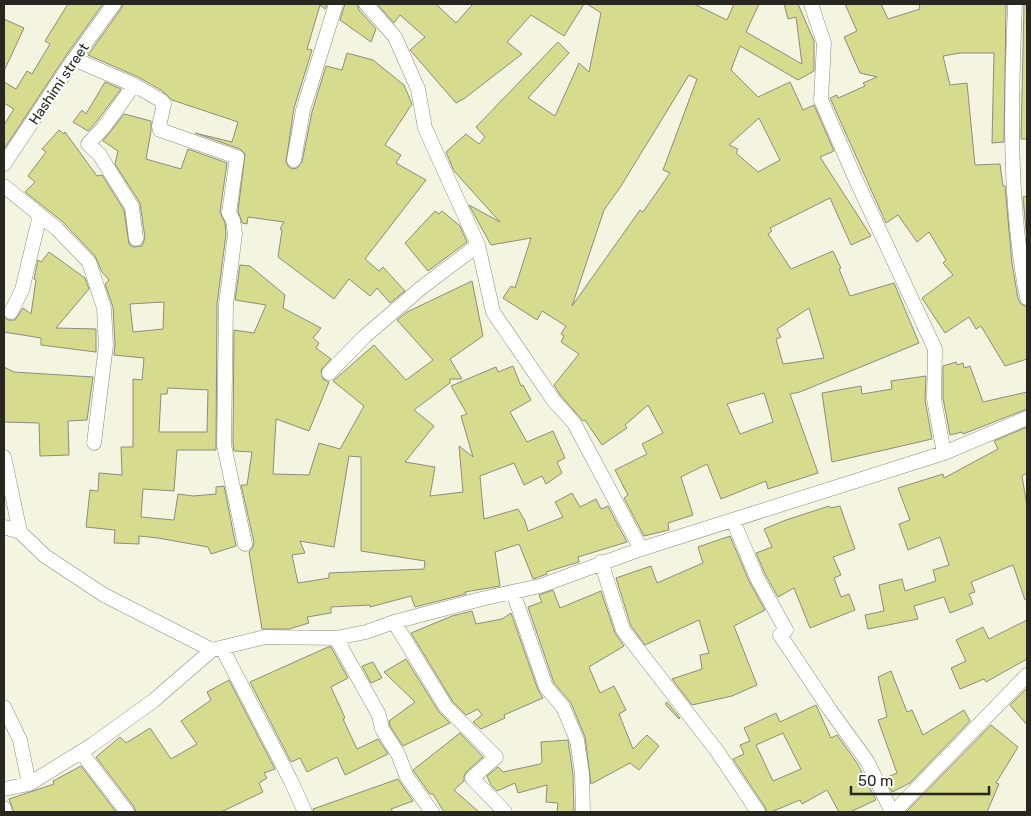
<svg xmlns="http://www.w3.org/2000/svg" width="1031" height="816" font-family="Rubik,sans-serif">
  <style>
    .building { fill: #d6db8d; stroke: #8c8d7b; fill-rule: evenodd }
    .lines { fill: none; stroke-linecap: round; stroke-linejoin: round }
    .minor-casing { stroke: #8b8c7a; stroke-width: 15 }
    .minor { stroke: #fff; stroke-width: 14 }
    .labels { text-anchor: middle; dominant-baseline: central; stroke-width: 4.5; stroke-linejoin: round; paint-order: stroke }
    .street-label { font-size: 14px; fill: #272720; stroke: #fff }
  </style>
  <rect width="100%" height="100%" fill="#f4f5e1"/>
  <path class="building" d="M68 4H103L67 54 4 149V125L14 109 4 103V82L16 89 27 71 32 74 50 44 45 41Z
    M123 4H327L325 9 320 5 307 49 312 50 294 108 286 162 289 167 293 169 297 168 302 162 312 112 326 66 342 70 347 53 373 60 404 85 412 104 385 145 401 155 396 163 426 180 365 259 379 271 383 267 405 291 390 303 377 288 370 296 349 279 334 299 278 257 282 230 280 229 284 222 248 217 247 224 242 223 238 211 245 154 240 149 195 133 232 142 238 122 172 100 161 90 138 77 88 55 121 9Z
    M345 4H357L359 10 376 29 371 42 340 20Z
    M377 4H436L456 23 473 4H584L564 36 531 15 507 42 522 54 465 98 456 103 410 50 425 37 400 15 394 23Z
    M587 4H694L727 20 734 4H759L746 32 802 64 796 17 788 19 784 4H798L814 41V71L798 80 740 46 731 70 758 97 790 82 803 110 814 105 834 151 820 157 871 236 851 245 830 198 770 228 772 231 768 234 791 269 833 251 841 268 839 269 850 296 894 283 919 343 800 392 790 394 818 473 768 489 766 481 721 499 707 464 681 477 693 515 668 523 669 530 644 536 624 498 628 495 615 470 647 454 642 444 663 433 648 405 625 425 627 428 602 445 585 420 583 421 561 396 554 385 579 354 561 342 564 336 561 334 566 326 542 311 537 320 503 298 511 286 515 288 531 238 491 245 469 205 500 222 454 171 446 152 466 134 479 144 485 137 476 127 558 42 569 53 528 98 555 116 579 63 589 72 601 13ZM689 75 697 79 663 170 670 173 643 212 640 210 572 306 604 210 621 186ZM759 118 780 160 758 172 736 153 738 149 729 145ZM809 308 824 358 783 364 776 339 781 337 777 329ZM764 393 773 422 740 434 727 404Z
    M845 4H881L888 19 920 9 919 4H1006L1004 142 992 143 994 53H960L943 56 950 85 967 83 975 165 1000 164 1003 186H1005L1012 263 1018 299 1021 304 1027 307V359L1005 366 981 326 976 329 969 317 945 333 922 298 953 275 943 263 946 260 929 232 917 242 898 215 886 223 830 98 837 95 838 98 865 86 863 83 877 77 860 73 844 37 857 31Z
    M1024 4H1027V139H1021Z
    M4 19 24 28 4 71Z
    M105 82 121 89 97 121 88 131 73 122 82 110 86 114Z
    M124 114 151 121V131L146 159 181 169 188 149 227 163 220 212 225 223 226 234 217 304 216 450H177L174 491 143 489 141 517 174 520 178 494 193 496 216 494V487L224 486 236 546 211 554 208 547 158 538 139 536V544L114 543 115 530 86 527 90 490 98 491 99 473 122 475 121 447H133V379L142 380 144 358 114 355 115 345 113 307 105 284 109 280 102 272 95 256 63 222 25 192 35 182 28 176 46 152 42 149 59 130 64 134 65 132 97 176 102 175 124 210 129 244 133 247 142 246 145 238 140 203 115 164 118 151 103 141ZM164 302 163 329 133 332 130 304ZM168 388 208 390 207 432H159L161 394H167Z
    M1027 196V241L1023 197Z
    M435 211 439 214 442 211 460 226 467 242 428 271 405 243Z
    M49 252 85 278 89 289 56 328 96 329V352L41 345V338L4 332V317L8 320H15L23 308 31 314 36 280 34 279 38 260 41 262Z
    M240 265 250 266 285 295 283 308 321 328 313 338 319 343 316 348 331 359 321 370 323 379 329 382 309 431 276 419 273 474 309 475 319 443 340 449 364 406 333 381 374 345 406 380 433 360 397 320 407 312 472 281 483 336 450 359 462 379H450V383L414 410 434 426 405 462 435 467 430 496 463 492 459 446 473 457 461 416 467 414 451 386 496 367 498 372 513 366 521 386 523 385 531 400 510 412 527 442 553 431 565 458 557 462 562 473 546 484 542 476 524 485 514 463 480 476 484 519 518 509 525 521 528 531 563 517 555 502 572 493 580 507 596 499 601 509 608 506 627 542 578 557 579 562 546 572 547 574 533 579 519 544 495 552 500 586 465 592 466 594 415 607 411 596 370 607V605L331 607V613L307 617 309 623 289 629H262L249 552 253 547 254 542 241 485H247L252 452 234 451 233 444 234 330 254 333 266 305 235 300ZM349 456 361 457V551L425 561 424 569 329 573V578L298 583 292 555 305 553 300 541 334 547Z
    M956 362 957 365 963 363 964 368 970 366 983 402 1027 392V409L963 434 962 432 950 435 943 398V366Z
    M4 367 14 372 93 377 87 420 68 421 69 455 40 456 39 423 4 422Z
    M926 376 925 400 932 439 832 462 822 393 861 386 862 394 892 389 891 381Z
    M1027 427V473L1022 476 1027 506V599L1025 600 1013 565 971 582 975 592 969 594 973 604 950 613 944 597 914 606 918 619 868 629 865 615 884 611 879 585 902 579 905 591 936 581 933 570 949 565 940 537 908 550 899 524 910 520 898 488 943 474 944 478 998 449 994 441Z
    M829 506 830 508 840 506 855 549 833 557 841 575 834 578 841 597 849 594 855 610 810 628 794 588 778 597 765 574 756 553 772 547 764 529 786 520Z
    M730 536 749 581 765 610 734 626 757 685 732 696 692 705 672 679 702 669 700 655 709 653 699 620 645 645 631 626 616 578 651 566 657 583 703 563 698 547Z
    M553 590 560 608 601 591 615 633 624 646 589 667 600 693 614 686 626 710 619 714 633 749 647 735 659 746 639 770 630 763 591 784 585 737 571 703 554 683 528 607 542 602 539 595Z
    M472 611 476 624 502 619 511 613 538 690 543 698 504 715 505 718 481 729 473 722 482 715 478 709 466 715 453 702 411 633 452 616Z
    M1027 620V659L986 682 984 679 960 689 951 668 966 661 956 640 983 627 989 639Z
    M328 647H331L348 678 331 687 345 718 343 719 357 749 378 739 388 754 345 775 337 757 307 772 300 758 291 762 250 682Z
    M406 659 439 712 450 723 403 746 390 726 389 721 415 702 384 672Z
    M373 662 382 678 371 683 362 666Z
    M891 671 907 712 912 710 923 735 964 710 970 721 910 783 892 792 885 778 897 773 878 720 887 717 878 677Z
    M229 680 275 769 264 773 267 778 259 783 263 792 221 812H136L134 807 96 757 120 737 126 743 150 728 171 759 197 744 181 721 211 700 207 692Z
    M1027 688V725L1010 705Z
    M667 702 680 718 679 719 665 704Z
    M816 705 831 738 837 735 857 763 876 800 850 812H839L827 790 802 804 800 800 771 812H767L765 807 733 759 744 754 740 745 750 741 744 728 776 713 780 722ZM783 733 801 769 773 781 756 745Z
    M991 725 1018 747 996 783 999 784 987 812H906Z
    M460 733 483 757 466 772 464 776V781L454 790 479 812H444L433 794H430L413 770Z
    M568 740 573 774 574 812H557L558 803 546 802 547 785 518 793 515 783 497 791 491 785 487 776 498 767 503 772 540 764 542 762 541 742Z
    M81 766 116 812H14L9 799 54 784 53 781Z
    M398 779 413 801 391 809 393 812H314L313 809Z"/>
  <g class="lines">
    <defs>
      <path id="minor" d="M366 4 395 37 418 89 425 128 478 245 493 312 554 401 574 423 641 549
        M811 4 824 43 821 100 856 180 935 349 934 399 944 453
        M1015 4C1011 102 1008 201 1027 298
        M74 59 134 85 162 101 164 104 159 126 160 130 237 157 229 213 233 220 235 234 226 304 224 445 245 544
        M134 85 104 127 88 144 99 154 132 207 136 239
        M294 160 303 110 336 4
        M4 164 74 59 114 4
        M4 186 57 229 89 262 104 308 106 345 94 443
        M11 312 22 290 40 215
        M329 373 364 337 421 288 478 245
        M4 457 20 532
        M733 520 757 578 786 630 780 635 830 710 867 761 892 812
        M4 527 20 532 45 556 104 595 212 650
        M601 562 623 630 717 751 758 812
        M513 592 546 687 563 707 577 740 582 773 583 812
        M394 622 446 707 496 757 472 778 505 812
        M336 638 379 715 382 729 398 754 407 777 432 812
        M222 648 291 781 305 812
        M4 707 20 740 29 784
        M81 752 127 812
        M4 789 29 784 92 745 153 701 212 650 265 637 336 638 366 632 394 622 485 598 540 586 641 549 944 453 1027 418
        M4 808 5 812
        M894 812 1027 675"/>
    </defs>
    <use href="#minor" class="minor-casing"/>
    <use href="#minor" class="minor"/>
  </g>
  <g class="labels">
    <g class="street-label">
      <text transform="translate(59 84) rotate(-56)">Hashimi street</text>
    </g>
  </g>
  <rect width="1031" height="816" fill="none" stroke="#272720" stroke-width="10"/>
  <path d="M851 786v8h138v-8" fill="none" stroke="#272720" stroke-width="2.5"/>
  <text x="858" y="786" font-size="15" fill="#272720" stroke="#ffffff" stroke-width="4" paint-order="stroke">50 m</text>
</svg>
